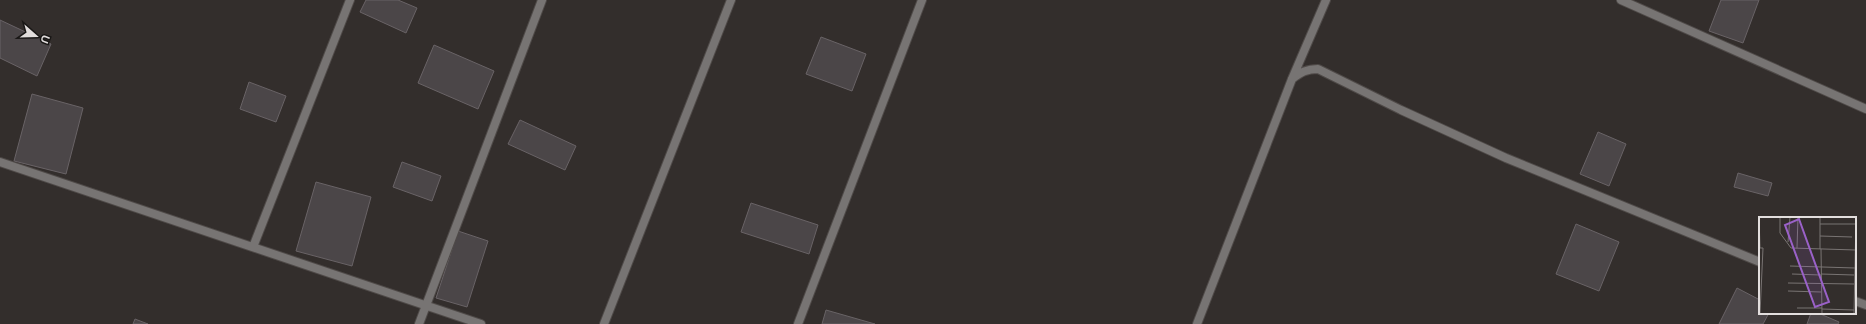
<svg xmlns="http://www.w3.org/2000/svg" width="1866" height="324" font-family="Helvetica,sans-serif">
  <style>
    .building { fill: #4b4648; stroke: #696366 }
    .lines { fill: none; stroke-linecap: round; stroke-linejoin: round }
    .minor-casing { stroke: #4f4a48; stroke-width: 10 }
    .minor { stroke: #777473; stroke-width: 8 }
    .inset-road { fill: none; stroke: #797473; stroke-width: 1 }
    .view { fill: #9a61c8; fill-opacity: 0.15; stroke: #9a61c8; stroke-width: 2 }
    .inset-edge { fill: none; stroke: #e2dedd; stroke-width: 2 }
  </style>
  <rect width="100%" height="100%" fill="#332e2c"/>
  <path class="building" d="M366 0H398L417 8 406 33 360 12Z
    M1721 0H1759L1743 43 1709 31Z
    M0 20 51 44 37 76 0 58Z
    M821 37 866 54 852 91 806 74Z
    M434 45 494 71 478 109 418 83Z
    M249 82 286 96 276 122 240 109Z
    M32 94 83 108 66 174 14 161Z
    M520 120 576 146 565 170 508 144Z
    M1598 132 1626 144 1609 186 1580 174Z
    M402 162 441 176 432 201 393 187Z
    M1738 173 1772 183 1768 196 1734 187Z
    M316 182 371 197 352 266 296 251Z
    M751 203 818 225 809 254 741 232Z
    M1576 224 1619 242 1599 291 1556 274Z
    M458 231 488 241 467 307 436 298Z
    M1737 288 1760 300V313H1769L1763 324H1719Z
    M826 310 875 324H822Z
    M1811 313H1818L1839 322 1838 324H1807Z
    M135 319 148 324H133Z"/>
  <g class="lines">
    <defs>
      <path id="minor" d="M1621 0 1866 109
        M1292 79C1301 72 1307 69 1318 69L1401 110 1506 158 1760 262
        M0 162 481 324
        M253 247 350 0
        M1855 301 1866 305
        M419 324 542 0
        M604 324 731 0
        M798 324 922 0
        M1197 324 1292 79 1326 0"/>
    </defs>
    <use href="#minor" class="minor-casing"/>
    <use href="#minor" class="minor"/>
  </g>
  <g transform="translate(1759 217)">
    <rect width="97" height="97" fill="#332e2c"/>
    <path class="inset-road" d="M0 0 1 31M21 0V16L32 31 97 33M61 7H97M61 19 93 20M29 25 31 0M0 31H4L1 97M38 31 39 0M61 32V0M62 32 63 97M31 49 96 51M33 57 62 58M62 57 95 58M29 66 95 67M29 74 62 75M38 91H63M63 92 95 93M95 97 97 0"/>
    <path class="view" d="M40 2 70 85 56 90 26 8Z"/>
    <rect width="97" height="97" class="inset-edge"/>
  </g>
  <g transform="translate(36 36) rotate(110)" stroke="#191716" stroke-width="3" paint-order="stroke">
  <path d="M0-3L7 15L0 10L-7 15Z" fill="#e2dedd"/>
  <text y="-6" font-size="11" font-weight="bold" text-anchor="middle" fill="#e2dedd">U</text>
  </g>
</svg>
